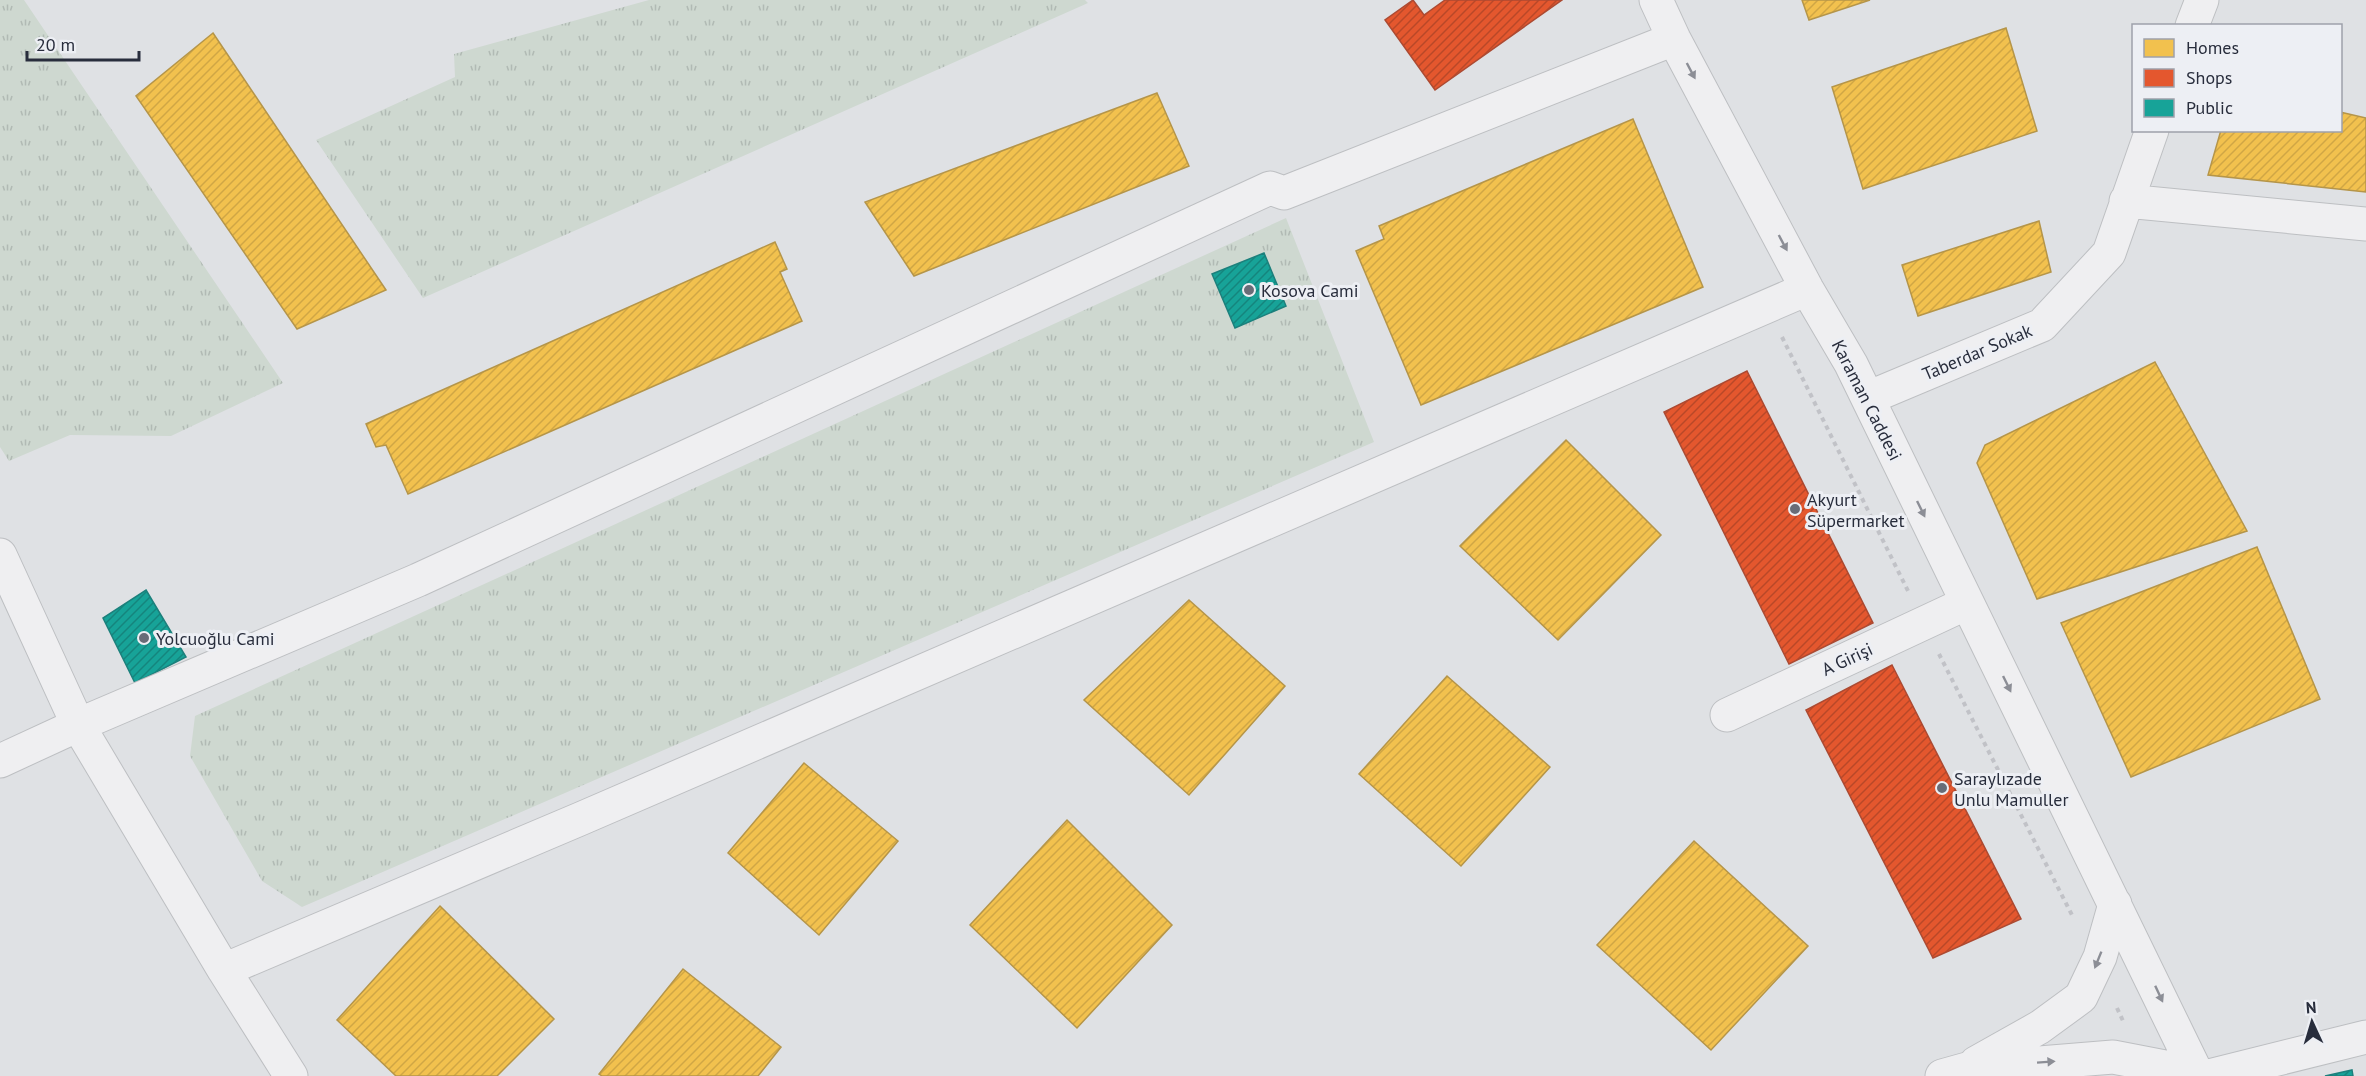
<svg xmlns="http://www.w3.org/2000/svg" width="2366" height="1076" font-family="'PT Sans',sans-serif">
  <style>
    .grass { fill: url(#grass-tufts) }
    .homes { fill: url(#homes-hatch); stroke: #b59549; stroke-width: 1.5 }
    .shops { fill: url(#shops-hatch); stroke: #ac4a32; stroke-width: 1.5 }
    .public { fill: url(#public-hatch); stroke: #1c807c; stroke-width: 1.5 }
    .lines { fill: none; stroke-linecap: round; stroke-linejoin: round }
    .minor-casing { stroke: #bdbfc2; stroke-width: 35 }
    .path { stroke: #c1c2c7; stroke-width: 4; stroke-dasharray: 4.5 4.5; stroke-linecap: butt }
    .minor { stroke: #efeff1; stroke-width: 33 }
    .oneway { fill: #8c8e96 }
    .poi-dot { fill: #686c77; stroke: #edeff4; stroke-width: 2 }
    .labels { text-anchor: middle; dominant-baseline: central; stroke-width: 6; stroke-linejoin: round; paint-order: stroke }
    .poi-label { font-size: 18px; fill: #282d3c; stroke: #edeff4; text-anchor: start }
    .street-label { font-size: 18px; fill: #282d3c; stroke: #edeff4 }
  </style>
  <defs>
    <pattern id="grass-tufts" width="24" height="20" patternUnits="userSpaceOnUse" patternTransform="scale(1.5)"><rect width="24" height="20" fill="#ced8d0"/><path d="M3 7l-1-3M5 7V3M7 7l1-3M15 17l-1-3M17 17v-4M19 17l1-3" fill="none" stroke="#b1bab4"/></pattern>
    <pattern id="homes-hatch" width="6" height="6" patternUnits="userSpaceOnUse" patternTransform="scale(1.5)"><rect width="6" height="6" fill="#f2c14e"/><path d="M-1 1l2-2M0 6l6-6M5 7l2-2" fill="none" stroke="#d0a645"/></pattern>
    <pattern id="shops-hatch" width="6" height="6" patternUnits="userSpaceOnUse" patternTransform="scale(1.5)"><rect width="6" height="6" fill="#e4572e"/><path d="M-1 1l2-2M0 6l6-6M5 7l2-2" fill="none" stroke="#b94828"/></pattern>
    <pattern id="public-hatch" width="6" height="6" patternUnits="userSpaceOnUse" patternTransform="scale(1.5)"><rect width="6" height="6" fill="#17a398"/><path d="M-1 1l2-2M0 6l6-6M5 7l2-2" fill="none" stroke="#15857d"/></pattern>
  </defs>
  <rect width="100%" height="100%" fill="#dfe1e4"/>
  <path class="grass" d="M0 0H24L283 383 171 436 70 435 9 461 0 447Z
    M649 0H1085L1088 3 423 298 316 140 455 77 454 54Z
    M1286 218 1374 442 302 907 262 881 190 756 195 716Z"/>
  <path class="homes" d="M1802 0H1870L1809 20Z
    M2006 28 2037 131 1863 189 1832 87Z
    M213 33 386 290 297 329 136 96Z
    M1157 93 1189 166 914 276 865 202Z
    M2340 112 2366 118V192L2208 175 2221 130H2340Z
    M1633 119 1703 287 1421 405 1356 251 1384 239 1379 226Z
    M2039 221 2051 272 1918 316 1902 265Z
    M775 242 787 269 780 272 802 321 408 494 386 445 376 447 366 424Z
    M2155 362 2247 531 2037 599 1977 463 1985 445Z
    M1566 440 1661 535 1558 640 1460 546Z
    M2257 547 2320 699 2131 777 2061 623Z
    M1189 600 1285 686 1189 795 1084 700Z
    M1447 676 1550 767 1461 866 1359 774Z
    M804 763 898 841 819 935 728 853Z
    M1067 820 1172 925 1077 1028 970 925Z
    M1694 841 1808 946 1711 1050 1597 945Z
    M440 906 554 1019 497 1076H396L337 1020Z
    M683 969 781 1047 758 1076H602L599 1074Z"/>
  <path class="shops" d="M1413 0 1424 15 1445 0H1562L1435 90 1385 20Z
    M1747 371 1873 623 1789 664 1664 412Z
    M1892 665 2021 919 1933 958 1806 710Z"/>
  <path class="public" d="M1264 253 1286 306 1235 328 1212 274Z
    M146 590 186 657 135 683 103 618Z
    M2352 1070 2353 1076H2325Z"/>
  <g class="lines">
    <defs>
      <path id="minor" d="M1656 0 1674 39 1807 289 1851 364 2198 1076
        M2192 26 2202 0
        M2126 201 2366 224
        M1868 398 2042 325 2109 253 2152 130
        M0 555 78 725 224 970 291 1076
        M1727 715 1967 603
        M0 761 78 725 418 580 1270 188 1284 193 1674 39
        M224 970 580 819 1807 289
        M1976 1063 2040 1027 2081 997 2100 957 2115 904
        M1942 1076 1967 1069 2113 1057 2170 1068 2192 1076
        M2209 1076 2366 1037"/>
    </defs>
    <use href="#minor" class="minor-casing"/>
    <path class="path" d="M1782 337 1908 591
      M1939 654 2073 917
      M2117 1008 2124 1023"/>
    <use href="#minor" class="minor"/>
  </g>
  <defs><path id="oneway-solid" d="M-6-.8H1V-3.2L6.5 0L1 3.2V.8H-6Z" transform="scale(1.5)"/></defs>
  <g class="oneway">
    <use href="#oneway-solid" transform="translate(1691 71) rotate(62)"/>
    <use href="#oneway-solid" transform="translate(1783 243) rotate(62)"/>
    <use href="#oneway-solid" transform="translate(1921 509) rotate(64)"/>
    <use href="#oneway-solid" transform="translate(2007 684) rotate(64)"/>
    <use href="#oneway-solid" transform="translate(2098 960) rotate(112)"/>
    <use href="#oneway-solid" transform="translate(2159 994) rotate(65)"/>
    <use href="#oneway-solid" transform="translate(2046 1062) rotate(-4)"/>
  </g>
  <g class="poi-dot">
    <circle cx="1249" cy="290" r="6"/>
    <circle cx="1795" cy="509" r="6"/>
    <circle cx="144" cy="638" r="6"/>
    <circle cx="1942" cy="788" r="6"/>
  </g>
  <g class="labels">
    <g class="poi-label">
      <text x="1261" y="290">Kosova Cami</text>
      <text x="1807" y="499">Akyurt<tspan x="1807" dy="21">Süpermarket</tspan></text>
      <text x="156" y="638">Yolcuoğlu Cami</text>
      <text x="1954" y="778">Saraylızade<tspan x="1954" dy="21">Unlu Mamuller</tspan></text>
    </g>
    <g class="street-label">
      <text transform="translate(1977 352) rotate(-23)">Taberdar Sokak</text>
      <text transform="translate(1867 400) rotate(63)">Karaman Caddesi</text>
      <text transform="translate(1847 659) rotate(-25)">A Girişi</text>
    </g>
  </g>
  <rect x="2132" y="24" width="210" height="108" fill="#edeff4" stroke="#9ea1aa" stroke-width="1.5"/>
  <rect x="2144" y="39" width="30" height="18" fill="#f2c14e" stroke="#9ea1aa" stroke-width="1.5"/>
  <text x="2186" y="54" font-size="18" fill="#282d3c">Homes</text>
  <rect x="2144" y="69" width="30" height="18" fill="#e4572e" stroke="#9ea1aa" stroke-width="1.5"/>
  <text x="2186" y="84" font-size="18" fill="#282d3c">Shops</text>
  <rect x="2144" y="99" width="30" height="18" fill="#17a398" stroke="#9ea1aa" stroke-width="1.5"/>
  <text x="2186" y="114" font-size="18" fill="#282d3c">Public</text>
  <g transform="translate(2312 1022) rotate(356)" stroke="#edeff4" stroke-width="4.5" paint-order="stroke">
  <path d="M0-4.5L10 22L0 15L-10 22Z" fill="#282d3c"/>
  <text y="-9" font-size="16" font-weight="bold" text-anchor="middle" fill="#282d3c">N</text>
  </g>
  <path d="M27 51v9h112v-9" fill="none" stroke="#282d3c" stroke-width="3"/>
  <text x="36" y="51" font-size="18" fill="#282d3c" stroke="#edeff4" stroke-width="4.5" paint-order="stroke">20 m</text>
</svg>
